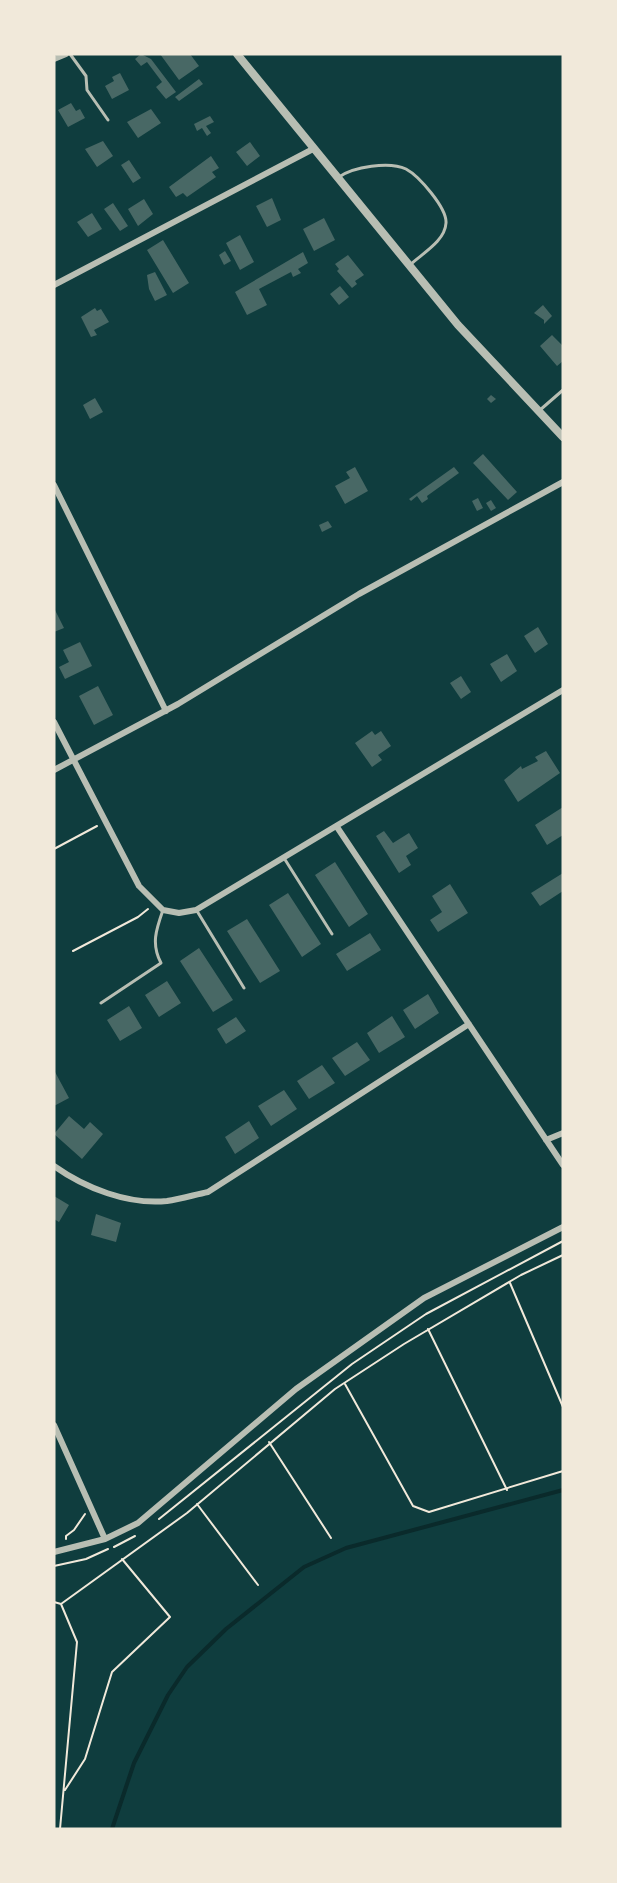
<svg xmlns="http://www.w3.org/2000/svg" width="617" height="1883" font-family="Lato,sans-serif">
  <style>
    .lines { fill: none; stroke-linecap: round; stroke-linejoin: round }
    .stream { stroke: #0a2a2b; stroke-width: 4 }
    .building { fill: #486865 }
    .path { stroke: #f1e9da; stroke-width: 2 }
    .service { stroke: #b8beb3; stroke-width: 3 }
    .minor { stroke: #b8beb3; stroke-width: 6 }
    .tertiary { stroke: #b8beb3; stroke-width: 8 }
  </style>
  <rect width="100%" height="100%" fill="#0f3d3e"/>
  <g class="lines">
    <path class="stream" d="M112 1829 134 1763 168 1695 187 1667 226 1629 304 1567 346 1548 563 1490"/>
  </g>
  <path class="building" d="M141 54 151 59 176 92 166 99 156 87 162 82 147 62 141 66 135 59Z
    M160 54H190L199 66 179 80Z
    M120 73 129 90 112 99 105 86 114 81 112 77Z
    M199 79 203 84 179 101 175 97Z
    M71 103 76 111 80 109 85 118 68 127 58 110Z
    M151 109 161 123 138 138 127 122Z
    M210 116 214 122 206 126 211 133 207 136 202 128 197 131 194 124Z
    M103 141 113 156 97 167 85 149Z
    M250 142 260 156 247 166 236 152Z
    M211 156 219 168 212 172 216 177 187 197 183 193 176 197 169 187Z
    M129 160 141 178 133 183 121 165Z
    M272 198 281 220 267 227 256 206Z
    M144 199 153 214 138 226 128 209Z
    M113 203 128 226 120 231 104 209Z
    M92 213 102 229 88 237 77 222Z
    M324 218 335 240 314 251 303 229Z
    M240 235 254 262 240 270 226 243Z
    M163 240 189 283 173 293 147 250Z
    M225 251 231 261 224 265 219 255Z
    M303 252 308 263 298 269 301 273 293 277 291 272 259 289 267 305 247 315 235 292Z
    M348 255 364 275 355 281 357 284 352 288 337 271 339 269 335 264Z
    M155 272 167 295 155 301 149 289 147 275Z
    M340 286 349 297 339 305 330 294Z
    M543 305 552 316 544 324V320L534 313Z
    M95 308 97 311 101 309 109 322 94 330 97 335 91 337 81 317Z
    M552 335 563 346V361L557 366 540 346Z
    M491 395 496 399 491 403 487 399Z
    M95 398 103 412 90 419 83 405Z
    M483 454 517 492 508 500 473 463Z
    M355 467 368 491 345 504 335 486 350 478 346 472Z
    M454 467 459 473 427 496 428 499 422 503 417 496 411 501 409 499Z
    M478 498 483 508 477 511 472 501Z
    M491 500 496 508 491 511 486 503Z
    M328 521 332 527 322 532 319 525Z
    M54 608 64 628 54 632Z
    M538 627 548 644 535 653 524 636Z
    M80 642 92 666 65 679 59 667 69 662 63 650Z
    M507 654 517 671 501 682 490 664Z
    M461 676 471 692 461 699 450 683Z
    M98 686 113 715 94 725 79 696Z
    M372 731 375 735 381 731 391 746 378 755 382 760 372 767 355 743Z
    M546 751 560 773 518 802 504 780 521 766 522 769 538 761 535 757Z
    M563 807V835L547 845 535 825Z
    M384 831 393 843 409 833 418 848 406 856 411 865 399 873 376 836Z
    M335 862 368 914 349 927 315 875Z
    M563 873V891L540 906 531 893Z
    M450 884 468 913 438 932 430 920 442 912 432 896Z
    M288 893 321 944 302 957 269 905Z
    M247 919 280 971 260 983 227 931Z
    M370 933 381 950 347 971 336 954Z
    M199 948 233 1000 213 1012 180 961Z
    M167 981 181 1003 159 1017 145 995Z
    M428 994 439 1013 415 1029 403 1010Z
    M129 1006 142 1028 120 1041 107 1020Z
    M392 1016 405 1037 379 1053 367 1033Z
    M236 1017 246 1031 226 1044 217 1029Z
    M357 1042 370 1060 345 1076 332 1058Z
    M322 1065 335 1083 309 1099 297 1081Z
    M54 1070 69 1098 54 1106Z
    M284 1090 297 1109 271 1126 258 1106Z
    M69 1116 84 1129 90 1122 103 1134 82 1159 54 1134Z
    M249 1121 259 1138 235 1154 225 1137Z
    M54 1196 69 1205 59 1222 54 1219Z
    M96 1214 121 1223 116 1242 91 1235Z"/>
  <g class="lines">
    <path class="path" d="M54 849 97 826
      M73 951 138 917 148 909
      M510 1283 563 1407
      M428 1329 507 1490
      M345 1384 413 1506 429 1512 563 1471
      M269 1442 331 1538
      M197 1504 258 1585
      M159 1519 352 1364 426 1314 563 1241
      M66 1539V1536L74 1530 85 1514
      M114 1547 135 1536
      M54 1566 86 1559 108 1549
      M54 1602 61 1604 187 1513 335 1389 404 1344 521 1275 563 1255
      M65 1790 85 1759 112 1672 170 1617 122 1559
      M60 1829 77 1642 61 1604"/>
    <path class="service" d="M70 54 86 76 87 90 108 120
      M339 177C353 167 389 161 406 169 419 176 447 208 446 223 445 241 423 253 411 264
      M540 410 563 390
      M284 858 332 934
      M197 911 244 988
      M101 1003 161 963C151 944 156 930 163 910"/>
    <path class="minor" d="M54 59 66 54
      M54 285 313 149
      M54 485 166 711
      M54 722 139 886 163 910 179 913 196 910 563 690
      M54 770 178 704 359 594 563 482
      M337 827 563 1165
      M546 1140 563 1133
      M54 1166C85 1188 128 1205 167 1201 180 1199 194 1195 208 1192L469 1024
      M54 1425 105 1539
      M54 1552 105 1539 138 1523 296 1389 424 1298 563 1227"/>
    <path class="tertiary" d="M237 54 458 325 563 437"/>
  </g>
  <rect width="617" height="1883" fill="none" stroke="#f1e9da" stroke-width="111"/>
</svg>
